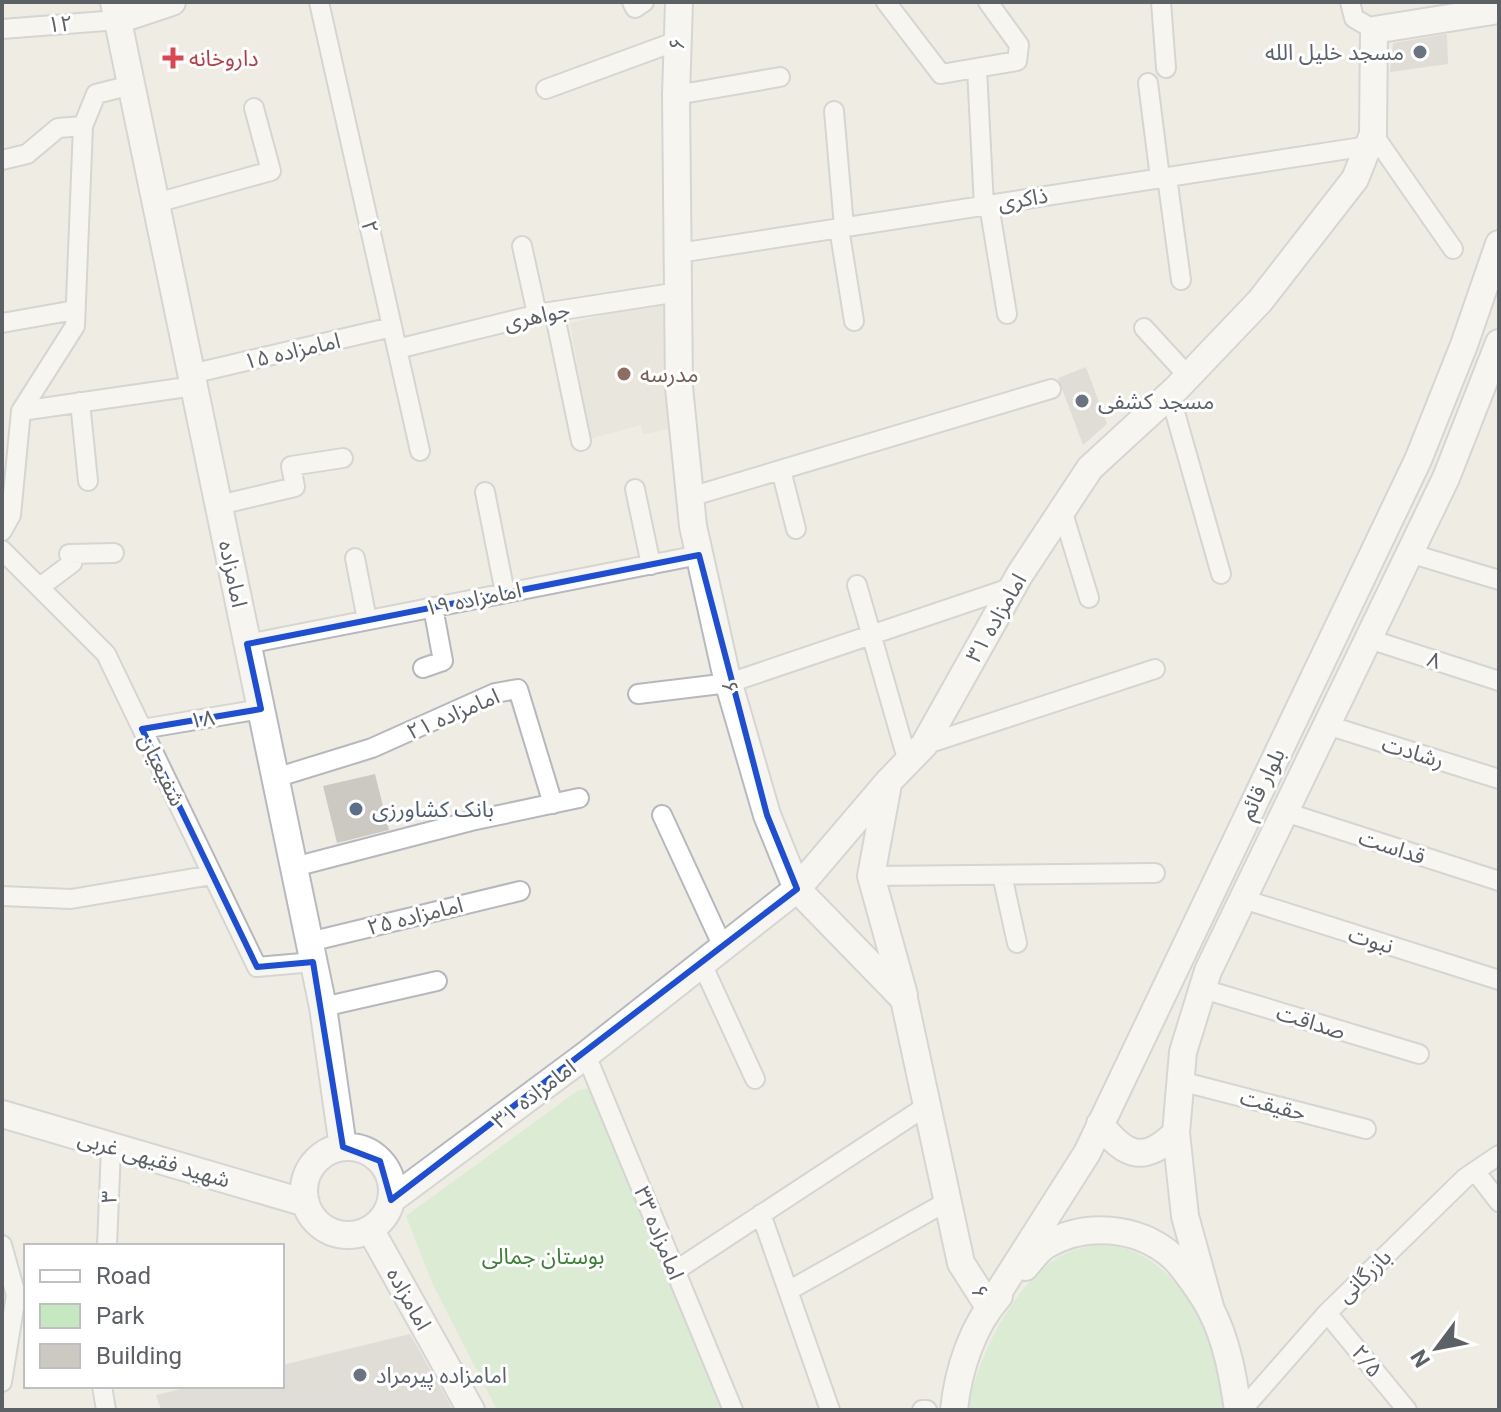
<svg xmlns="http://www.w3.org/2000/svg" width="1501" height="1412" font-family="Roboto,'Noto Sans Arabic',sans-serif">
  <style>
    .education { fill: #e2ddd5 }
    .green { fill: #c5e8c0 }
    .building { fill: #ccc9c3 }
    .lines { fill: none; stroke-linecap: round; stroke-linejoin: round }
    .street-casing { stroke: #b5b8bc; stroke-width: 22 }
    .secondary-casing { stroke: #b6babf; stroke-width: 30 }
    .street { stroke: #fff; stroke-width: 18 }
    .secondary { stroke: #fff; stroke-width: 26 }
    .marked { fill: none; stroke: #1d4ed8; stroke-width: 6; stroke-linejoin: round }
    .worship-dot { fill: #6b7280; stroke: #fff; stroke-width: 3 }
    .health-dot { fill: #e0444e; stroke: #fff; stroke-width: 3 }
    .education-dot { fill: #8d6e63; stroke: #fff; stroke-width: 3 }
    .service-dot { fill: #5c6f8a; stroke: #fff; stroke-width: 3 }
    .labels { text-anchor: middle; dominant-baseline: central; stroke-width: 6; stroke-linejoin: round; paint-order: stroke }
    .street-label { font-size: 22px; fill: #5c6166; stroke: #fff }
    .worship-label { font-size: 22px; fill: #5b616d; stroke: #fff; text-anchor: start }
    .health-label { font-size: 22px; fill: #be3a42; stroke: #fff; text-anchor: start }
    .education-label { font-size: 22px; fill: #785e54; stroke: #fff; text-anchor: start }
    .service-label { font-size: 22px; fill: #4e5e75; stroke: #fff; text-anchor: start }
    .park-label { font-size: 22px; fill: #368230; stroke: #fff }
  </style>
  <rect width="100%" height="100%" fill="#efece4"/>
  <path class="education" d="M652 303 668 306 669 429 643 434 641 425 590 439 570 323Z"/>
  <path class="green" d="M596 1086 725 1410H497L433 1285 406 1216 577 1091Z
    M1097 1244C1106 1246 1118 1246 1127 1249 1176 1266 1210 1324 1220 1373 1222 1385 1222 1398 1223 1410H968C975 1360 1018 1274 1067 1253 1076 1249 1087 1247 1097 1244Z"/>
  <path class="building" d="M1447 34 1448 64 1390 72 1393 43Z
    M1086 367 1107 424 1083 445 1058 378Z
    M375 774 389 830 337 843 323 786Z
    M410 1334 453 1410H161L156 1395 193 1386H282V1365Z"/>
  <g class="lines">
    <defs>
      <path id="street" d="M319 2 420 451
        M632 2 635 8 644 2
        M886 2 941 74 1017 61 1019 45 988 2
        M1161 2 1166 68
        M1350 2 1354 18 1374 30
        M2 29 118 20
        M977 69 984 206
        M1148 83 1160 178
        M546 89 677 41
        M676 95 780 77
        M834 111 844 227
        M1373 134 1453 249
        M2 160 27 154 58 128 83 126 96 94 131 85
        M1167 177 1181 280
        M156 203 271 171 254 108
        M989 205 1007 314
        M839 228 854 321
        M522 246 537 314
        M679 253 1368 146
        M554 311 581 441
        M2 323 75 310
        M1144 328 1188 376
        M397 349 543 313 679 292
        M191 374 392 327
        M1170 395 1221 574
        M80 402 88 481
        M21 411 194 386
        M781 470 796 529
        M635 489 651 565
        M485 492 505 593
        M690 497 1051 389
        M219 505 295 487 291 466 343 458
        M1062 510 1089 598
        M2 531 11 515 21 411 75 326 83 126
        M2 550 106 654 257 967 313 962
        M1409 553 1499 580
        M355 558 367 620
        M857 585 908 762
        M40 587 72 563 69 554 114 553
        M1369 639 1499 681
        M247 644 699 555
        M423 668 443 661 433 607
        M638 694 729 683 1013 587
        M1327 725 1499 779
        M142 729 261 709
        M924 745 1155 669
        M275 778 372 748 495 693 518 689 553 804
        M1285 812 1499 881
        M662 815 723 947
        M294 867 471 821 579 798
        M1002 875 1017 943
        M871 876 1155 873
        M2 896 71 899 212 875
        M1243 899 1499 980
        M309 942 520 891
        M702 964 755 1079
        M1203 989 1419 1054
        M323 1007 437 981
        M586 1055 733 1410
        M1180 1081 1366 1129
        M1475 1171 1499 1202
        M761 1214 830 1410
        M2 1245 16 1295 2 1382
        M107 1246 111 1148
        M675 1271 928 1105
        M788 1291 948 1201
        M1327 1313 1407 1410
        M102 1386 106 1410
        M922 1410H927
        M1242 1410 1327 1313 1465 1178 1499 1155"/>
      <path id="secondary" d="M114 2 323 1007 343 1147
        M679 2 676 95 679 387 693 526 726 674 767 815 797 889 904 999 961 1263 989 1307 1087 1153 1418 460 1464 345 1499 244
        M118 20 172 2
        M888 784 871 876 904 995
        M2 1114 306 1203
        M1100 1124C1126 1157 1144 1164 1176 1133
        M304 1191a44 44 0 1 1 88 0a44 44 0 1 1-88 0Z
        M391 1200 586 1055 797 889 889 781 924 745 1020 574 1090 468 1176 389 1260 301 1355 179 1373 134 1374 30 1499 10
        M370 1229 471 1410
        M1025 1267C1031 1260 1038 1250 1046 1245 1085 1222 1137 1226 1172 1256 1183 1266 1204 1296 1211 1310 1227 1341 1233 1376 1238 1410
        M1211 1310 1185 1216 1176 1133 1183 1052 1208 971 1446 478 1499 343
        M954 1410C958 1371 972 1326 999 1296"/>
    </defs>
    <use href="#street" class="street-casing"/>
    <use href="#secondary" class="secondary-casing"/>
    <use href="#street" class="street"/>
    <use href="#secondary" class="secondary"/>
  </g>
  <path d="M0 0H1501V1412H0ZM699 555 767 815 797 889 391 1200 380 1161 343 1147 313 962 257 967 142 729 261 709 247 644Z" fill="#efece4" fill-opacity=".55" fill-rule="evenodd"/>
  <path class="marked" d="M699 555 767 815 797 889 391 1200 380 1161 343 1147 313 962 257 967 142 729 261 709 247 644Z"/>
  <g class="worship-dot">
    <circle cx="1420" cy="52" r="8"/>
    <circle cx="1082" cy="401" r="8"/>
    <circle cx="360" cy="1375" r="8"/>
  </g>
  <path class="health-dot" d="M169 46h8v8h8v8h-8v8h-8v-8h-8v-8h8z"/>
  <circle class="education-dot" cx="624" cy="374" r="8"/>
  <circle class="service-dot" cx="356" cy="809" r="8"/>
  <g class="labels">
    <g class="street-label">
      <text transform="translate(60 24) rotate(-4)">۱۲</text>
      <text transform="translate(677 44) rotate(-88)">۶</text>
      <text transform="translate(1023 199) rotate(-9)">ذاکری</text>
      <text transform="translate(370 227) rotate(77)">۲</text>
      <text transform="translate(537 316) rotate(-12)">جواهری</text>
      <text transform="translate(292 351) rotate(-13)">امامزاده ۱۵</text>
      <text transform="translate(233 574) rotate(78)">امامزاده</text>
      <text transform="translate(473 599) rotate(-11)">امامزاده ۱۹</text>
      <text transform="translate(996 618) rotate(-60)">امامزاده ۳۱</text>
      <text transform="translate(1434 660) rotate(18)">۸</text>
      <text transform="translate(730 687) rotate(74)">۶</text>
      <text transform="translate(453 714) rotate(-23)">امامزاده ۲۱</text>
      <text transform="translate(202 719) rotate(-9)">۱۸</text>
      <text transform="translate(1413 752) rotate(17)">رشادت</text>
      <text transform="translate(162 770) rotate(64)">شفیعیان</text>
      <text transform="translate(1262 784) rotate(-64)">بلوار قائم</text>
      <text transform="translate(1392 847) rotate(18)">قداست</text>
      <text transform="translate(415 916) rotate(-14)">امامزاده ۲۵</text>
      <text transform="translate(1371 940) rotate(17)">نبوت</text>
      <text transform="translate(1311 1022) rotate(17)">صداقت</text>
      <text transform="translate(534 1094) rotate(-37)">امامزاده ۳۱</text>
      <text transform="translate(1273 1105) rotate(15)">حقیقت</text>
      <text transform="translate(154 1159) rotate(16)">شهید فقیهی غربی</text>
      <text transform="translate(109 1197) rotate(-87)">۳</text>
      <text transform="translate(659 1233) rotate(68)">امامزاده ۳۳</text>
      <text transform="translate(1364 1276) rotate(-44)">بازرگانی</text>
      <text transform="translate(980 1292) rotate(57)">۶</text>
      <text transform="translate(409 1299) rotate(61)">امامزاده</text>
      <text transform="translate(1367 1361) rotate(51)">۲/۵</text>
    </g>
    <g class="worship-label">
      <text x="1404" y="52" text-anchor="end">مسجد خلیل الله</text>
      <text x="1098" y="401">مسجد کشفی</text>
      <text x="376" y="1375">امامزاده پیرمراد</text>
    </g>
    <g class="health-label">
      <text x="189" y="58">داروخانه</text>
    </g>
    <g class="education-label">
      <text x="640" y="374">مدرسه</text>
    </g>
    <g class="service-label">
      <text x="372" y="809">بانک کشاورزی</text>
    </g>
    <g class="park-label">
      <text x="543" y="1256">بوستان جمالی</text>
    </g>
  </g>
  <rect width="1501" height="1412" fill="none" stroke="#5c6166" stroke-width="8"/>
  <rect x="24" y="1244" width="260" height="144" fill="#ffffff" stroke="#bec0c2" stroke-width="2"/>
  <rect x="40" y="1270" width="40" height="12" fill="#ffffff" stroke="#bec0c2" stroke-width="2"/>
  <text x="96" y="1284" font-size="24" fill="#5c6166">Road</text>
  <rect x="40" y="1304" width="40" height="24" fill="#c5e8c0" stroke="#bec0c2" stroke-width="2"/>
  <text x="96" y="1324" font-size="24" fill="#5c6166">Park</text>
  <rect x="40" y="1344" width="40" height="24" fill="#ccc9c3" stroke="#bec0c2" stroke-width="2"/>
  <text x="96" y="1364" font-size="24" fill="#5c6166">Building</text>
  <g transform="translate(1437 1348) rotate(238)" stroke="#ffffff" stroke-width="6" paint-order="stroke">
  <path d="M0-6L14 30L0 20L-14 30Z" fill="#5c6166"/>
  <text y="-12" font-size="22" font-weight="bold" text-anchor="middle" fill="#5c6166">N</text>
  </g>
</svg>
